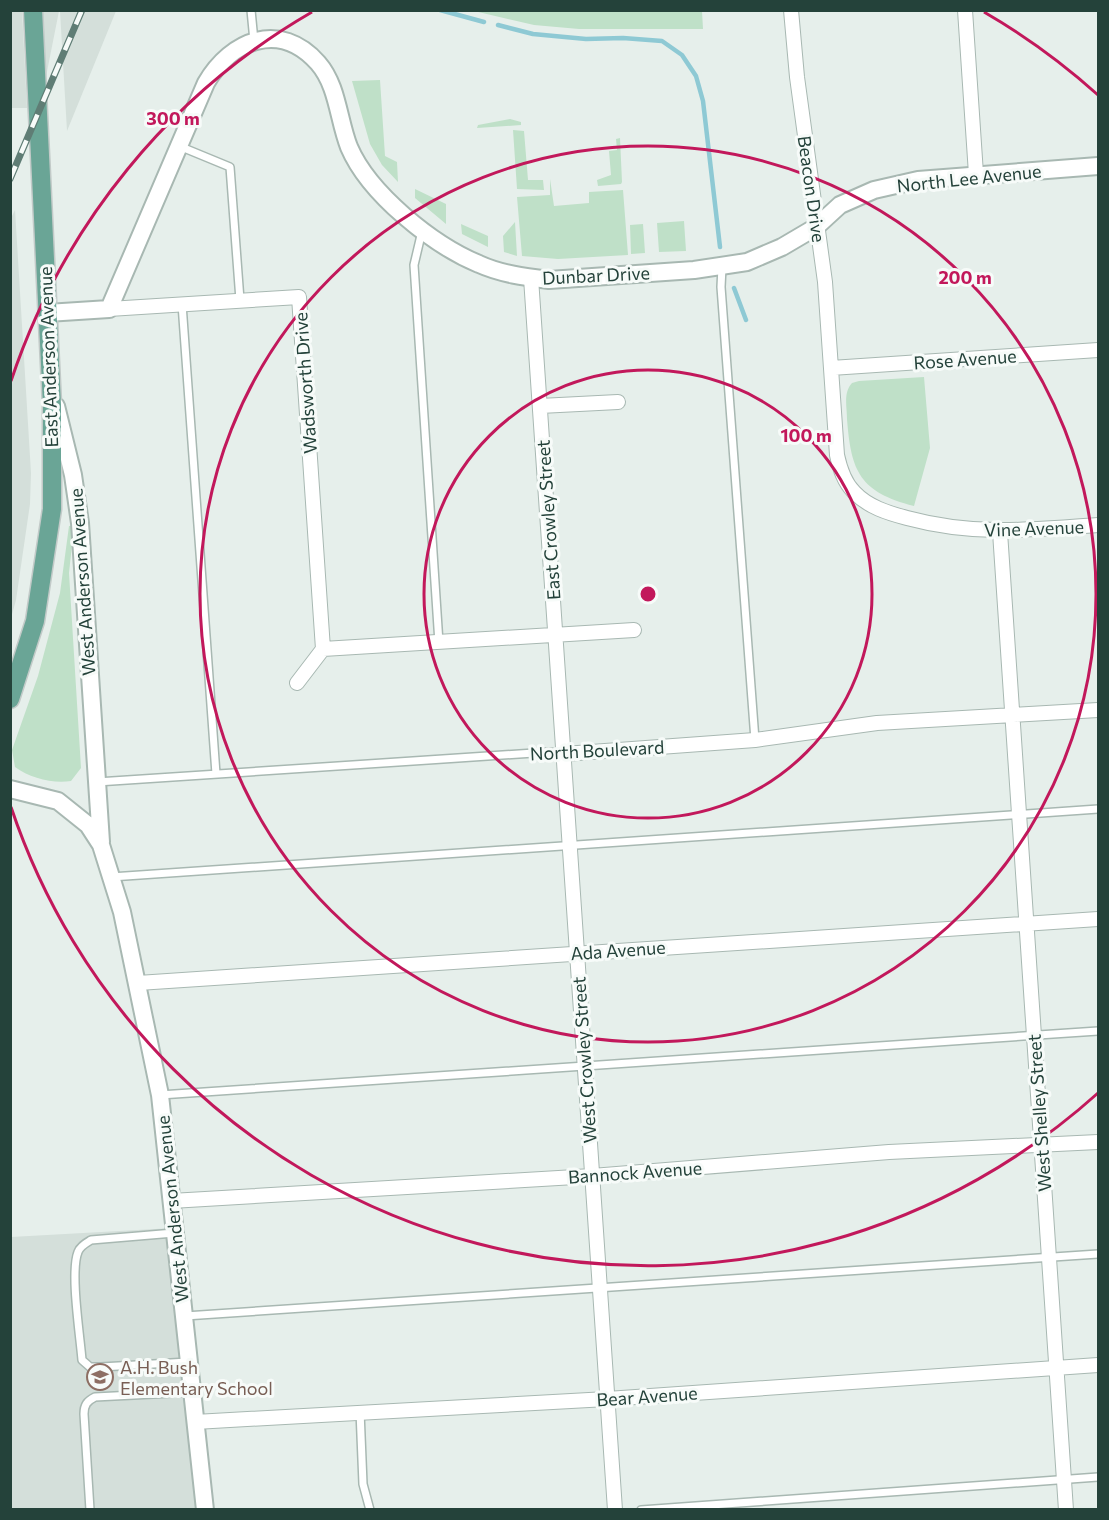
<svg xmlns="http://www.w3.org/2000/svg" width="1109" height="1520" font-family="Commissioner,sans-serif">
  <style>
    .built { fill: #d4dfda }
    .green { fill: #bfe0c8 }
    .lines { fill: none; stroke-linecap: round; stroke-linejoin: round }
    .stream { stroke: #8ec9d4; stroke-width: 4.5 }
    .service-casing { stroke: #a8b8b2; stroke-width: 10 }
    .minor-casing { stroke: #a8b8b2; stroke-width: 16 }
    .tertiary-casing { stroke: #a8b8b2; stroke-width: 20 }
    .primary-casing { stroke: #c2cac8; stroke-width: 21 }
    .service { stroke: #fff; stroke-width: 7 }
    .minor { stroke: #fff; stroke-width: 14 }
    .tertiary { stroke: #fff; stroke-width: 16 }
    .primary { stroke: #6aa596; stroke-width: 18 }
    .rail-casing { stroke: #5f7d75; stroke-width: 7 }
    .rail { stroke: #f7fbf9; stroke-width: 4.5; stroke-dasharray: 14; stroke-linecap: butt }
    .ring { fill: none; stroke: #c2185b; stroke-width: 3 }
    .labels { text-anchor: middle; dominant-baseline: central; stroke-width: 6; stroke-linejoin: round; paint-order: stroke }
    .street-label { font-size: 18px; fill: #24423a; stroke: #f7fbf9 }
    .education-label { font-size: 18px; fill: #785e54; stroke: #f7fbf9; text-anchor: start }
    .centre { fill: #c2185b; stroke: #f7fbf9; stroke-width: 3 }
    .ring-label { font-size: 18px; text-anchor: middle; font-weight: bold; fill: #c2185b; stroke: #f7fbf9; stroke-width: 6; stroke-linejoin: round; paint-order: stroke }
  </style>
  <rect width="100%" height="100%" fill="#e6efeb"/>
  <path class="built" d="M10 11H22L27 108H11Z
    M33 11H59L39 112Z
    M60 11H116L67 131Z
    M15 210 31 473 30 504 16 600 11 618 10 220Z
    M173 1228 205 1509 11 1510V1237Z"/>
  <path class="green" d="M474 11H702L703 29H579L534 25Z
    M380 80 385 156 397 162 398 182 382 165 370 144 352 81Z
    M510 119 521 122V125L477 128 478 125Z
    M513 130 524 131 528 180H543L544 190 517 189Z
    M620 138 622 182 621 184 598 186 597 180 611 175 609 151 617 150 616 139Z
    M550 179 554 206 589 203V192L623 190 628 255 558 259 522 256 517 197 550 195Z
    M415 189 446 204V224L415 198Z
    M684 221 686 251 659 252 657 223Z
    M515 222 517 256 504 252 503 236Z
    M461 224 488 236V247L462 234Z
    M643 224 645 253 631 254 630 225Z
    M924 377 930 448 914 506C860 492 851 472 847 419 847 406 843 393 852 383L859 381Z
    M69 526H74L69 573 81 768 71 781C53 784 30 778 15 767L12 750 38 676 60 593Z"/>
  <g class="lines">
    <path class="stream" d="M440 10 484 22
      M498 25 533 34 586 39 623 38 662 41 682 55 696 76 703 101 720 247
      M734 288 746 320"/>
    <defs>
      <path id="service" d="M251 10 254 41
        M179 146 230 167 240 300
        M422 231 414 265 439 643
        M722 267 721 287 755 740
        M182 304 216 774
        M97 782 549 752 564 754
        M111 877 1098 809
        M160 1095 1098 1031
        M174 1233 91 1240C86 1243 80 1246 78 1252 70 1272 80 1335 82 1360L90 1367H101L188 1362
        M185 1316 1098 1254
        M360 1411 363 1484 370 1510
        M90 1510 84 1414C84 1405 87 1401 95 1397L192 1392
        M641 1510 1098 1477"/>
      <path id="minor" d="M791 10 797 77 825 282 837 455C840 469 844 482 854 492 868 507 888 513 907 518 974 536 1030 530 1098 525
        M965 10 976 174
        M531 278 615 1510
        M109 309 299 297 323 649 297 683
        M831 368 1098 350
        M540 406 618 402
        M1000 532 1066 1510
        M323 649 634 630
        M564 754 755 740 877 723 1098 710
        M138 983 1098 919
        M171 1201 592 1176 889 1152 1098 1142
        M195 1422 607 1399 1098 1365"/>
      <path id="tertiary" d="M47 313 109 309 206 83C231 40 280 20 318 63 338 86 338 119 349 147 369 194 433 245 479 264 501 274 525 277 549 280L694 270 747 262 782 247 816 227 840 205 874 190 918 180 1098 166
        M56 406 73 475 80 523 101 842
        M10 789 58 801 88 825 101 845 122 912 160 1095 205 1510"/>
      <path id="primary" d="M10 699 35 621 52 509V405L33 10"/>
    </defs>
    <use href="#service" class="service-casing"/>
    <use href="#minor" class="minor-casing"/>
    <use href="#tertiary" class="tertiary-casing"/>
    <use href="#primary" class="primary-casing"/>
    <use href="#service" class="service"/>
    <use href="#minor" class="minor"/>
    <use href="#tertiary" class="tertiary"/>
    <use href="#primary" class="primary"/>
    <defs>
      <path id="rail" d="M10 179 82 10"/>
    </defs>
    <use href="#rail" class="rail-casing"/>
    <use href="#rail" class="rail"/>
  </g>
  <g class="ring">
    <circle cx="648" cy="594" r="224"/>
    <circle cx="648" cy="594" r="448"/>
    <path d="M1098 1093A672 672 0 0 1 11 807M11 381A672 672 0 0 1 312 12M984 12A672 672 0 0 1 1098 95"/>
  </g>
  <defs>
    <symbol id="school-ring" viewBox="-11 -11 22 22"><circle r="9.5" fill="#f7fbf9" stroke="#8d6e63" stroke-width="1.5"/><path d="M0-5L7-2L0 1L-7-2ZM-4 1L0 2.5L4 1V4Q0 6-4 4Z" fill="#8d6e63"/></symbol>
  </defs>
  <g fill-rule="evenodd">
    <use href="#school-ring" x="85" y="1362" width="30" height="30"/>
  </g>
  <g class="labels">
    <g class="street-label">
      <text transform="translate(969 178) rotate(-6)">North Lee Avenue</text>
      <text transform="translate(812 189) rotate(82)">Beacon Drive</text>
      <text transform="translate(596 275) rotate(-3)">Dunbar Drive</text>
      <text transform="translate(48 357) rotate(-92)">East Anderson Avenue</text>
      <text transform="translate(965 359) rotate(-4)">Rose Avenue</text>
      <text transform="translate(305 383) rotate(-94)">Wadsworth Drive</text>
      <text transform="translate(548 520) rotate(-94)">East Crowley Street</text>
      <text transform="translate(1034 528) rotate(-2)">Vine Avenue</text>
      <text transform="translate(82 582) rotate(-94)">West Anderson Avenue</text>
      <text transform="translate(597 750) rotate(-3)">North Boulevard</text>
      <text transform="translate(618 950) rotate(-4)">Ada Avenue</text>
      <text transform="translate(584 1060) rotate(-94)">West Crowley Street</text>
      <text transform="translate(1039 1113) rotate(-94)">West Shelley Street</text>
      <text transform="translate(635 1172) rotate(-4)">Bannock Avenue</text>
      <text transform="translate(172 1209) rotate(-96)">West Anderson Avenue</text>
      <text transform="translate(647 1396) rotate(-4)">Bear Avenue</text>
    </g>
    <g class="education-label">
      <text x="120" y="1367">A.H. Bush<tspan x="120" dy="21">Elementary School</tspan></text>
    </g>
  </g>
  <circle cx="648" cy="594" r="9" class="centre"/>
  <g class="ring-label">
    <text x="173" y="125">300 m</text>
    <text x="965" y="284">200 m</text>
    <text x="806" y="442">100 m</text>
  </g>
  <rect width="1109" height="1520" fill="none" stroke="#24423a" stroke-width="24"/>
</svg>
